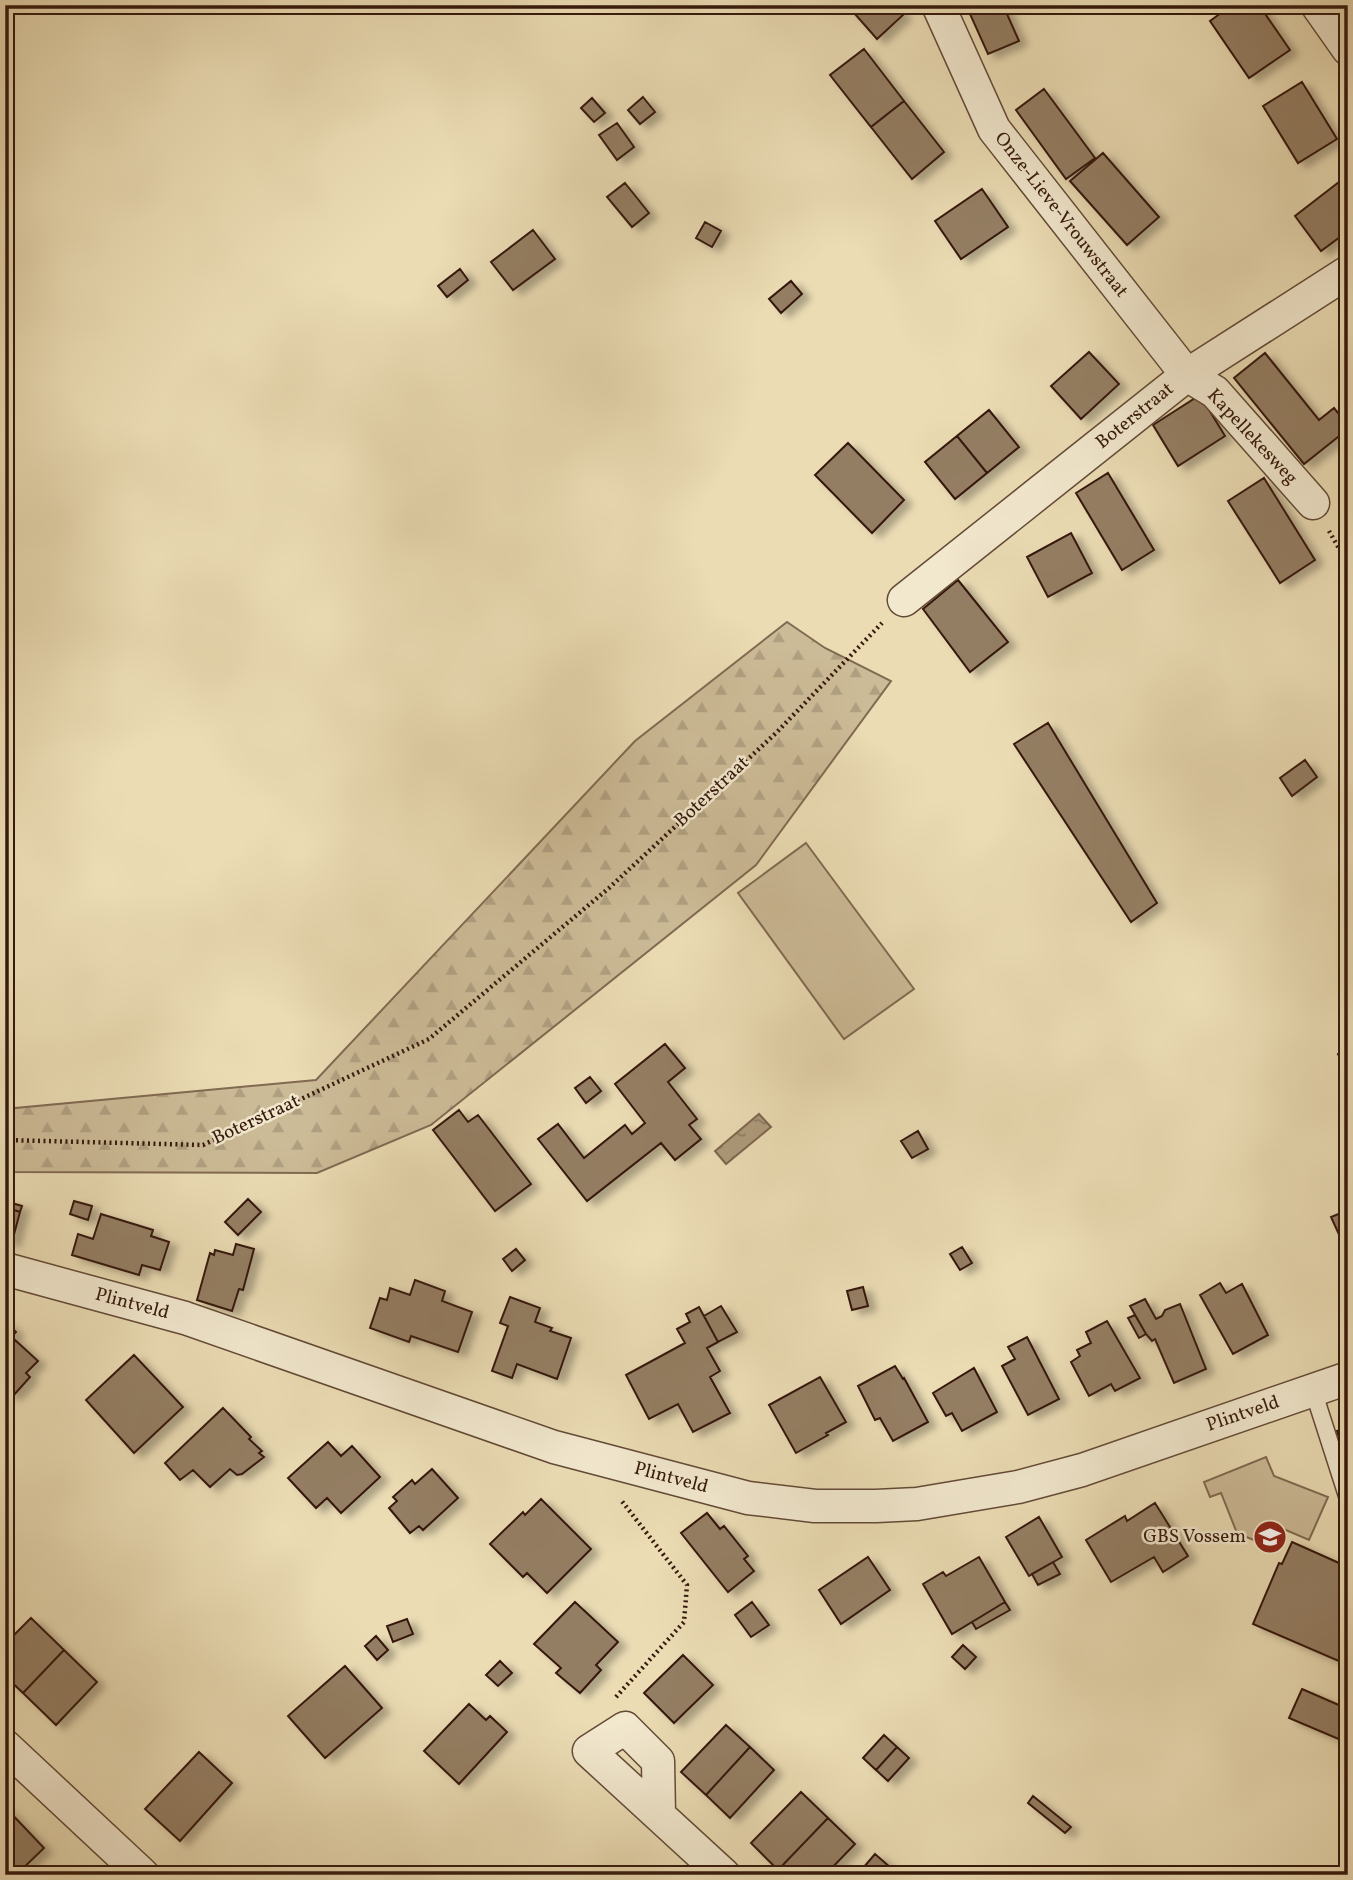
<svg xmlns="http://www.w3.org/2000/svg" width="1353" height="1880" font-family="Vollkorn,serif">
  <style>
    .green { fill: #ccbb97; stroke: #816a52; stroke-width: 2 }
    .forest { fill: url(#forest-firs); stroke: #816a52; stroke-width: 2 }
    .water { fill: url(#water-ripples); stroke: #7d664f; stroke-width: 2 }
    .building { fill: #947e63; stroke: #36190c; stroke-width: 2; filter: url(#shadow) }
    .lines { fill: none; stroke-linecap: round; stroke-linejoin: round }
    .service-casing { stroke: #634a36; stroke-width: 19 }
    .minor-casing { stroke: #634a36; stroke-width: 35 }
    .path { stroke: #36190c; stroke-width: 4.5; stroke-dasharray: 2 3.5; stroke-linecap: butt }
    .service { stroke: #f2e8ce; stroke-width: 16 }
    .minor { stroke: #f2e8ce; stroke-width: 32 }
    .labels { text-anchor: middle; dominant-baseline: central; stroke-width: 5; stroke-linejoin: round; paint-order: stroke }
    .street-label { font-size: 19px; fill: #36190c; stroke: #f2e8ce }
    .poi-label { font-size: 19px; fill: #36190c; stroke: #f2e8ce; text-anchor: end }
  </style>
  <defs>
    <pattern id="forest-firs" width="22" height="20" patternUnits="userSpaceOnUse" patternTransform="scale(1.75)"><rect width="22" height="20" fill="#ccbb97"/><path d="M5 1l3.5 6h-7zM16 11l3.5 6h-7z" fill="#b0a081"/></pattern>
    <pattern id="water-ripples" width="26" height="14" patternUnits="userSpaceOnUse" patternTransform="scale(1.75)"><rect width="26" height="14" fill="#ad9a7b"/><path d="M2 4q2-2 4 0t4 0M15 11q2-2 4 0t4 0" fill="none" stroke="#8e7d63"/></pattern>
    <filter id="shadow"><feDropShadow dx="8" dy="4.5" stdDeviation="3.5" flood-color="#0004"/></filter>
  </defs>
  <rect width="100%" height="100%" fill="#ebdcb4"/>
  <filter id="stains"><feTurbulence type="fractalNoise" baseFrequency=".00286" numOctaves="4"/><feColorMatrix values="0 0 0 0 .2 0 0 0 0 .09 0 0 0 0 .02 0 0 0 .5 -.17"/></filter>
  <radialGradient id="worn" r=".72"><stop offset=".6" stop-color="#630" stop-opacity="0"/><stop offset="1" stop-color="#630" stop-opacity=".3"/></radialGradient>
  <path class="green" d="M806 843 914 989 844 1039 738 893Z
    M1266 1457 1274 1476 1328 1497 1309 1540 1272 1524 1263 1544 1237 1533 1221 1493 1210 1497 1204 1482Z"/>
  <path class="forest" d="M787 622 825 648 891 681 756 865 431 1125 317 1173 5 1172V1109L316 1080 635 741Z"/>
  <path class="water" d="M759 1114 771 1127 726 1164 715 1151Z"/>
  <path class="building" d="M847 5H894L903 15 877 39Z
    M966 5H1003L1019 41 988 54Z
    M1232 5H1259L1290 50 1249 78 1210 21Z
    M864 49 904 101 871 127 830 75Z
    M1302 82 1337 139 1298 163 1263 106Z
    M1044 89 1095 158 1066 179 1016 110Z
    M643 97 655 112 640 124 628 110Z
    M592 98 605 113 594 122 581 108Z
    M904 101 944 152 912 179 871 127Z
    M617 123 634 147 617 160 599 135Z
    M1103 153 1159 217 1127 245 1070 181Z
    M1348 175V231L1321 251 1295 216Z
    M625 183 649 213 632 227 607 197Z
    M982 189 1008 227 961 259 935 221Z
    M705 222 721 231 712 247 696 238Z
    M533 230 555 259 513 290 491 262Z
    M460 269 468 280 447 297 438 286Z
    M791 281 802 294 781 313 769 299Z
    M1089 352 1119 384 1081 419 1051 386Z
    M1265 353 1319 420 1334 408 1348 425V429L1304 464 1234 378Z
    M1200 395 1225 436 1178 466 1153 425Z
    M989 410 1019 447 987 473 957 436Z
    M957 436 987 473 955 499 925 462Z
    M848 443 904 500 872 533 815 475Z
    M1108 473 1154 550 1122 570 1076 493Z
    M1264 478 1315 560 1280 583 1228 501Z
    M1071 533 1092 573 1048 597 1027 557Z
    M958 580 1008 642 970 672 923 609Z
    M1048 723 1157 903 1131 922 1014 744Z
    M1305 760 1317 777 1292 796 1280 778Z
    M665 1044 685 1068 668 1082 697 1119 689 1125 701 1139 675 1160 661 1143 587 1201 538 1139 558 1124 584 1158 625 1125 632 1134 645 1123 615 1084Z
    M1348 1050V1075L1338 1054Z
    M590 1077 601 1091 586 1103 575 1088Z
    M459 1110 468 1122 478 1115 531 1184 495 1211 433 1130Z
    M918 1131 928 1149 912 1158 901 1141Z
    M248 1199 261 1212 238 1235 225 1222Z
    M5 1201 22 1206 20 1212 5 1207Z
    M74 1201 92 1206 88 1220 70 1214Z
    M5 1207 20 1212 12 1242 5 1240Z
    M1348 1210V1254L1331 1217Z
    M101 1214 153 1230 151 1236 169 1242 160 1270 142 1265 139 1275 72 1255 78 1234 93 1239Z
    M236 1244 254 1249 243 1290 239 1289 232 1311 197 1300 210 1253 214 1255 215 1250 233 1255Z
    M962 1247 972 1263 960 1270 950 1254Z
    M516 1249 525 1260 512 1271 503 1259Z
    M415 1280 445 1291 442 1301 472 1312 458 1352 411 1336 409 1342 370 1328 380 1298 387 1300 390 1288 410 1295Z
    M1220 1283 1226 1293 1242 1284 1268 1335 1233 1354 1200 1295Z
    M863 1287 868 1306 852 1310 847 1291Z
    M510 1297 540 1308 535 1322 552 1328 550 1331 571 1338 557 1379 517 1364 512 1378 492 1371 508 1326 500 1323Z
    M1145 1299 1156 1319 1162 1316 1165 1310 1180 1304 1206 1369 1174 1383 1155 1339 1152 1341 1146 1334 1130 1306Z
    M721 1306 737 1332 718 1342 704 1316Z
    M699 1307 718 1342 707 1348 720 1371 710 1377 730 1413 693 1432 678 1404 649 1419 626 1375 685 1343 677 1329 690 1322 686 1314Z
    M1135 1315 1146 1334 1139 1338 1128 1318Z
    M5 1321 16 1332 10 1338 14 1341 15 1340 38 1361 26 1373 30 1377 13 1396 9 1392 7 1394 5 1392Z
    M1107 1321 1140 1378 1115 1391 1111 1384 1089 1396 1071 1362 1080 1356 1077 1350 1091 1343 1086 1332Z
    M1027 1337 1059 1399 1028 1415 1002 1366 1015 1359 1008 1347Z
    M134 1355 183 1407 134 1453 86 1400Z
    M895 1366 903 1379 904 1378 928 1422 893 1441 880 1418 875 1420 858 1386Z
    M974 1368 997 1412 962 1431 952 1413 946 1416 933 1393Z
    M820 1377 846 1422 826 1433 828 1435 796 1453 769 1405Z
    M223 1408 251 1437 249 1439 262 1451 259 1453 264 1457 242 1474 237 1475 230 1469 210 1487 193 1470 180 1480 165 1463Z
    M1348 1428V1456L1345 1457 1337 1431Z
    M328 1442 341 1456 352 1446 380 1477 341 1513 327 1498 316 1508 288 1478Z
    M432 1469 458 1498 423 1530 419 1526 410 1533 389 1508 397 1501 393 1497 412 1480 415 1484Z
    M541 1499 591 1549 547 1593 527 1573 523 1577 490 1544 523 1512 525 1515Z
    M1155 1503 1188 1556 1163 1572 1154 1557 1111 1582 1086 1540 1125 1516 1127 1521Z
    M707 1513 720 1529 724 1526 748 1556 744 1559 754 1571 728 1592 681 1533Z
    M1039 1517 1062 1557 1029 1576 1006 1537Z
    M1292 1542 1348 1567V1665L1253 1624 1279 1563 1282 1564Z
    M868 1557 890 1590 841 1624 819 1590Z
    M979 1557 1005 1602 952 1634 923 1584 943 1572 946 1576Z
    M1053 1562 1060 1574 1038 1585 1032 1574Z
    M575 1602 618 1642 596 1665 601 1670 580 1693 556 1673 561 1668 534 1644Z
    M752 1602 769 1625 751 1637 735 1615Z
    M1005 1602 1010 1610 976 1629 972 1622Z
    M31 1618 64 1650 23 1693 5 1676V1644Z
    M407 1619 413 1634 393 1642 387 1626Z
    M376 1636 388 1650 377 1660 365 1646Z
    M963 1645 976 1657 965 1669 952 1657Z
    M64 1650 97 1682 56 1725 23 1693Z
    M683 1655 713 1685 674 1723 644 1693Z
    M500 1661 512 1673 498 1686 486 1675Z
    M345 1666 382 1708 325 1758 288 1716Z
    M1302 1689 1348 1709V1743L1289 1718Z
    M469 1704 486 1720 490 1716 507 1732 459 1784 424 1751Z
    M726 1725 750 1747 706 1795 681 1772Z
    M884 1735 897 1747 876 1770 863 1758Z
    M750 1747 774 1770 730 1818 706 1795Z
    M897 1747 909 1758 888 1781 876 1770Z
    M199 1752 232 1783 180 1841 145 1809Z
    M801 1792 828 1818 778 1870 751 1843Z
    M1033 1796 1071 1827 1065 1833 1028 1803Z
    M5 1807 44 1848 16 1875H5Z
    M828 1818 855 1844 825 1875H784L778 1870Z
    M875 1854 899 1875H857Z"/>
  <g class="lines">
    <defs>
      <path id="service" d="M1313 1390 1348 1499"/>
      <path id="minor" d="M938 5 994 129 1187 375 1215 392 1313 503
        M1317 5 1348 49
        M904 600 1187 375 1348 272
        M5 1269 185 1318 554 1447 748 1498 815 1506H876L917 1504 1018 1487 1082 1470 1348 1378
        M5 1746 143 1875
        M659 1815 658 1761 625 1728 589 1751 724 1875"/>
    </defs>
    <use href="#service" class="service-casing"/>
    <use href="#minor" class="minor-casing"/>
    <path class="path" d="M1329 531 1348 564
      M5 1140 203 1145 429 1039 609 888 776 733 882 623
      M616 1697 684 1622 687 1585 621 1500"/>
    <use href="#service" class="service"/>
    <use href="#minor" class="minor"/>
  </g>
  <defs>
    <symbol id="school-disc" viewBox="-11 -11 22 22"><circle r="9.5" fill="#8f2418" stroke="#f2e8ce"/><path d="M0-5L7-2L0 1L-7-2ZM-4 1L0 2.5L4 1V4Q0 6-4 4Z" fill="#fff"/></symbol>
  </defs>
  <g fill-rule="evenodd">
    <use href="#school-disc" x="1251" y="1518" width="38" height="38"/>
  </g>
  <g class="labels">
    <g class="street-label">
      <text transform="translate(1061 215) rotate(52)">Onze-Lieve-Vrouwstraat</text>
      <text transform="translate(1135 416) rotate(-39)">Boterstraat</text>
      <text transform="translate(1252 437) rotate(47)">Kapellekesweg</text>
      <text transform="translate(712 792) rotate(-43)">Boterstraat</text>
      <text transform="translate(256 1120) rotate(-25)">Boterstraat</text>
      <text transform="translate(132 1304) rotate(15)">Plintveld</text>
      <text transform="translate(1243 1414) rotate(-19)">Plintveld</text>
      <text transform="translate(671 1478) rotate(15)">Plintveld</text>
    </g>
    <g class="poi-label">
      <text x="1246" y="1537">GBS Vossem</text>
    </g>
  </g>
  <rect width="1353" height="1880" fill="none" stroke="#ebdcb4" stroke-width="28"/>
  <rect x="7" y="7" width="1339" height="1866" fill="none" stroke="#36190c" stroke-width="3.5"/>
  <rect x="14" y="14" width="1325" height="1852" fill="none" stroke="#36190c" stroke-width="2"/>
  <rect width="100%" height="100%" filter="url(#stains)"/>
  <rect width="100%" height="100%" fill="url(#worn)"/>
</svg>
